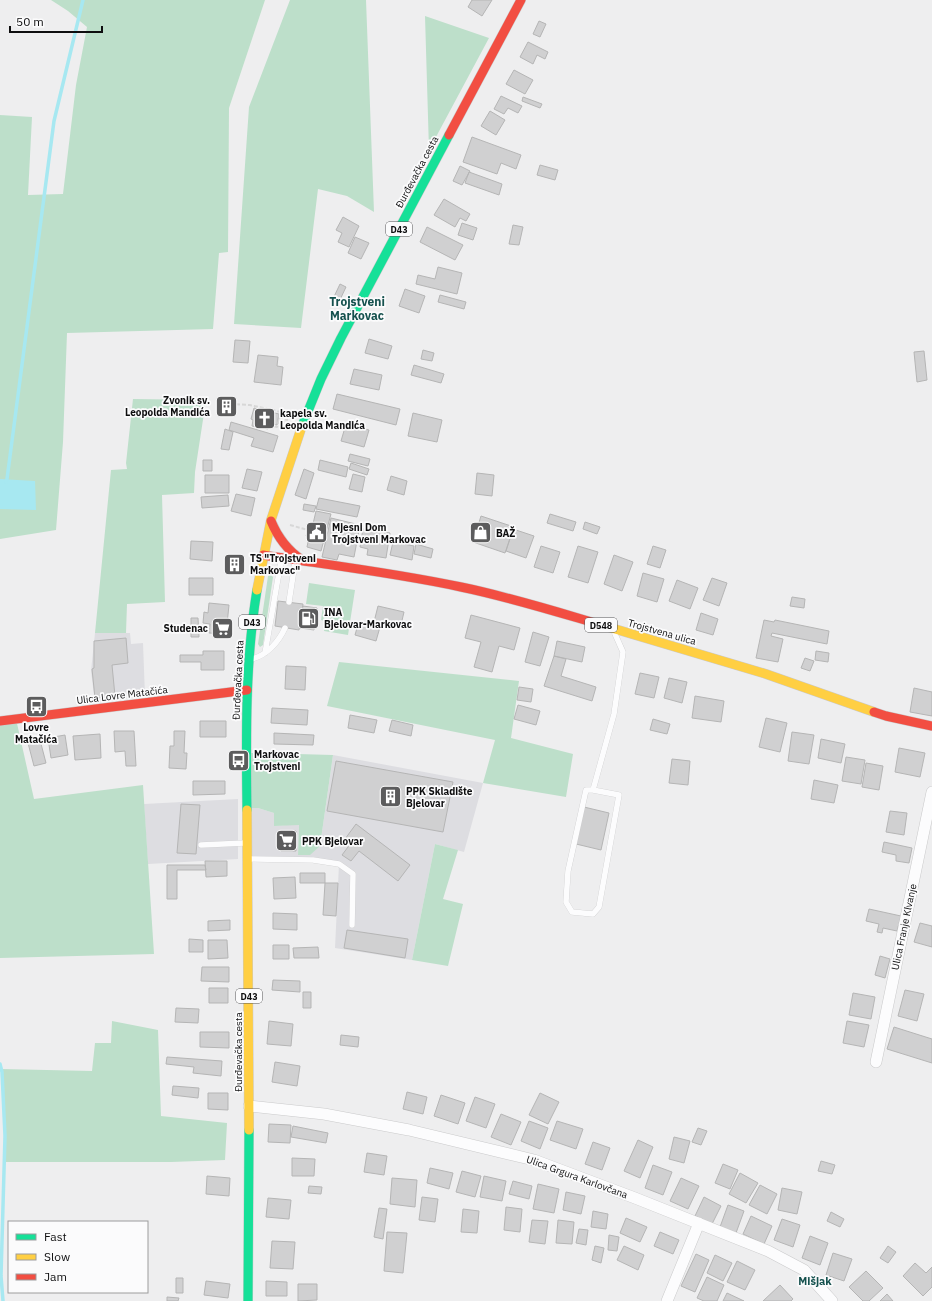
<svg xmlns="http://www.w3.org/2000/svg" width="932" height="1301" font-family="'IBM Plex Sans',sans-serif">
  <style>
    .built { fill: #dddde1 }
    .green { fill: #bddfca }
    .water { fill: #a7e8f1 }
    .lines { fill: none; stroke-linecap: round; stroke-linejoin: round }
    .stream { stroke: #a7e8f1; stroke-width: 3.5 }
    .building { fill: #d0d0d1; stroke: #b5b5b5 }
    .lane-casing { stroke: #cacacb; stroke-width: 6 }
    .street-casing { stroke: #cacacb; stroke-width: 12 }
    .fast-casing { stroke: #cacacb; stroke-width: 10 }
    .slow-casing { stroke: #cacacb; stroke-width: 10 }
    .jam-casing { stroke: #cacacb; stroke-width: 10 }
    .path { stroke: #d7d7d7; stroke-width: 2; stroke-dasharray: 4 2; stroke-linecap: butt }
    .lane { stroke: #fcfcfd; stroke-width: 5.5 }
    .street { stroke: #fcfcfd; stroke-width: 11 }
    .fast { stroke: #16e098; stroke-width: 9 }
    .slow { stroke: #ffcf43; stroke-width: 9 }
    .jam { stroke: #f24e42; stroke-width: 9 }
    .labels { text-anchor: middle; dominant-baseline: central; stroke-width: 3.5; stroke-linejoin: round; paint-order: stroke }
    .shield { fill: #fbfbfc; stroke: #555556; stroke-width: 1 }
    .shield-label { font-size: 9px; font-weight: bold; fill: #0e0e0f }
    .street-label { font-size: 10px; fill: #0e0e0f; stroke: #fbfbfc }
    .poi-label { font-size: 10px; font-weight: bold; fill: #0e0e0f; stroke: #fbfbfc; text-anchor: start }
    .neighbourhood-label { font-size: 11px; font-weight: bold; fill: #15514e; stroke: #fbfbfc }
    .quarter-label { font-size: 12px; font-weight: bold; fill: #15514e; stroke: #fbfbfc }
  </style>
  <rect width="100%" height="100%" fill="#eeeeef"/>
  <path class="built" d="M95 633H130L131 644 143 643 145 696 95 703 91 671Z
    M333 755 483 783 464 852 435 844 412 960 335 948 339 864 247 859V808H258L274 813V826L299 824 298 855 320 846Z
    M238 799V859L148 864 144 804Z"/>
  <path class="green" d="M51 0H265L229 108 228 252 219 253 213 329 67 333 63 442 56 530 0 539V115L32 117 28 195 63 194 76 85 87 27 68 11Z
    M290 0H366L374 212 347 196 318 189 301 328 234 324 249 107Z
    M425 16 489 38 429 150Z
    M133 399 206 400 195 472 194 493 162 495 165 602 127 604 126 633H95L111 470 127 469 126 463Z
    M270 574 273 577 263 645 260 647 258 644 268 576Z
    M309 583 355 590 348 635 324 631 325 621 321 620 323 606 306 604Z
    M339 662 519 681 511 738 573 754 566 797 483 783 495 740 327 706Z
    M16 719 34 799 143 785 154 954 0 958V722Z
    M246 753H261L333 755 320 846 310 855H298L299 825 274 826V813L258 808H247Z
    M435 844 458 850 443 899 463 904 448 966 412 960Z
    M112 1021 158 1030 161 1116 227 1123 225 1160 171 1162H4L5 1136 1 1069 92 1071 95 1043H111Z"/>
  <path class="water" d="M0 479 35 481 36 510 0 509Z"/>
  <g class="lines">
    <path class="stream" d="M6 482 7 479 54 121 83 0
      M0 1064 2 1072 5 1136 1 1276 3 1301"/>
  </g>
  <path class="building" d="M472 0H492L482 16 468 7Z
    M539 21 546 24 540 37 533 34Z
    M528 42 548 52 545 59 537 55 533 64 520 57Z
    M514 70 533 80 525 94 506 84Z
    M501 96 522 106 518 113 508 108 504 114 494 109Z
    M523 97 542 104 540 108 522 101Z
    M490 111 505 120 496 135 481 126Z
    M472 137 521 155 516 169 501 163 497 174 463 162Z
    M540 165 558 170 555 180 537 175Z
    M460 166 470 171 462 185 453 181Z
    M469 172 502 184 499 195 465 183Z
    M444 199 470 214 466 221 460 218 455 227 434 215Z
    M343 217 359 226 349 247 338 242 342 233 336 230Z
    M462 223 477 228 473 240 458 235Z
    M513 225 523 227 519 245 509 244Z
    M427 227 463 245 455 260 420 242Z
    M355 237 369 243 361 259 348 253Z
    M438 267 462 273 457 294 416 284 418 275 435 279Z
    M340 284 346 287 338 304 332 301Z
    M405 289 425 296 419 313 399 306Z
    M440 295 466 302 464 309 438 302Z
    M369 339 392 346 388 359 365 353Z
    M235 340 250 341 248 363 233 362Z
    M423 350 434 353 432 361 421 359Z
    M924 351 927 380 917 382 914 352Z
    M258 355 278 357 277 366 283 367 281 385 254 382Z
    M414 365 444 374 441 383 411 375Z
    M354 369 382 375 379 390 350 384Z
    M337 394 400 409 396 425 333 409Z
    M223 400 230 402 229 409 222 407Z
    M254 408 279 414 277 425 269 423 268 429 252 426 253 420 251 419Z
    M413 413 442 420 437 442 408 436Z
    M231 422 278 436 273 452 251 446 254 438 229 430Z
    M346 424 369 430 364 447 341 441Z
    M225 429 233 432 229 450 221 449Z
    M350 454 370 459 368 466 348 461Z
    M203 460H212V471H203Z
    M320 460 348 467 346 477 318 470Z
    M351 463 369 469 367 475 349 469Z
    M247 469 262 472 257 491 242 488Z
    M304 469 314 473 306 499 295 495Z
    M477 473 494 475 492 496 475 494Z
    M353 474 365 477 362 492 349 489Z
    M205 475H229V493H205Z
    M391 476 407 481 404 495 387 490Z
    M236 494 255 498 251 516 231 511Z
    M228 495 229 506 202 508 201 497Z
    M319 498 360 506 357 517 316 509Z
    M304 504 316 506 314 512 303 510Z
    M316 511 331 514 321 551 307 547 309 537 306 536 310 523 313 524Z
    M550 514 576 522 573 531 547 523Z
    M481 516 514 527 505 553 473 542Z
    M331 518 360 525 354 557 339 554 337 560 322 557Z
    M585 522 600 527 597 534 583 529Z
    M363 529 390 533 386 558 367 555 368 549 360 547Z
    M513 529 534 536 526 558 506 551Z
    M191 541 213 542 212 561 190 559Z
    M393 542 414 546 412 560 390 555Z
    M416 544 433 549 431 558 414 554Z
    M541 546 560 552 553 573 534 567Z
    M578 546 598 552 588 583 568 577Z
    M653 546 666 550 660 568 647 564Z
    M614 555 633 562 622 591 604 584Z
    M232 560 239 561V567H232Z
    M643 573 664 579 657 602 637 596Z
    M189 578H213V595H189Z
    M712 578 727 583 719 606 703 600Z
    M677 580 698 588 690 609 669 601Z
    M792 597 805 599 804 608 790 606Z
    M278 601 303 604 299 630 275 626Z
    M209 603 229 605 226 634 209 633 210 624 203 623 204 612 208 613Z
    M303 606 317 608 314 630 300 628Z
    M378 606 404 612 400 629 374 622Z
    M701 613 718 619 713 635 696 630Z
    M471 615 520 628 514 650 499 646 492 672 474 667 481 642 465 638Z
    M191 618H198L199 637H191Z
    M764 620 774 622 775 620 829 631 827 644 772 633 771 636 783 639 778 662 756 658Z
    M359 621 380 627 376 641 355 635Z
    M533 632 549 637 540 666 525 662Z
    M126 638 128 663 112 665 115 696 95 698 92 669 94 668V641Z
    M557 641 585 647 582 662 554 656Z
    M203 651H224V670H201V662H180V655H203Z
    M816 651 829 653 828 662 815 660Z
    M554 656 566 659 561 676 596 687 592 701 544 686Z
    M805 658 814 661 810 671 801 668Z
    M286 666 306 667 305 690 285 689Z
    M640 673 659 677 654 698 635 694Z
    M669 678 687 682 682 703 664 698Z
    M519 687 533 689 531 702 517 700Z
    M914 688 932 692V716L910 712Z
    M695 696 724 701 721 722 692 718Z
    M518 705 540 711 536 725 514 719Z
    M272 708 308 710 307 725 271 723Z
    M350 715 377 720 374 733 348 728Z
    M766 718 787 723 780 752 759 747Z
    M653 719 670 724 667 734 650 730Z
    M392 720 413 725 411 736 389 731Z
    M200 721H226V737H200Z
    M114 731H134L136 766H126L125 751 115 752Z
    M174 731H185L184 753H187L186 769 169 768 170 746H174Z
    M792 732 814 735 809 764 788 761Z
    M274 733 314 735 313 745 274 744Z
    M100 734 101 758 75 760 73 736Z
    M65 735 68 755 51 758 48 738Z
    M821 739 845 744 841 763 818 758Z
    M40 740 46 763 34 766 28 743Z
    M899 748 925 753 920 777 895 772Z
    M846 757 865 760 861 784 842 781Z
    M672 759 690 761 688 785 669 783Z
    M336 761 453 782 443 832 327 811Z
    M866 763 883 766 879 790 862 787Z
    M814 780 838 785 834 803 811 799Z
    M193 781H225V794L193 795Z
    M181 804 200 805 196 854 177 853Z
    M584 807 609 813 601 850 576 844Z
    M890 811 907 813 904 835 886 832Z
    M356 824 410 865 398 881 359 851 351 861 342 855 351 843 345 839Z
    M281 831H296V851H281Z
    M884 842 912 848 909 863 896 861V855L882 852Z
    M205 861H227V876L206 877Z
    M167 865H205L206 870H177V899H167Z
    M300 873H325V883H300Z
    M295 877 296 898 274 899 273 878Z
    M325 883H338L336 916 323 915Z
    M869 909 901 916 897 931 883 928 882 933 877 932 879 924 866 921Z
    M273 913 297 914V930L273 929Z
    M230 920V930L208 931V921Z
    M920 923 932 926V947L914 942Z
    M347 930 408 939 405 958 344 948Z
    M189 939 203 940V952H189Z
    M208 940H227L228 958 208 959Z
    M273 945H289V959H273Z
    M318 947 319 958H294L293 948Z
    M880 956 890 959 885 978 875 975Z
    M202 967H229V982L201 981Z
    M273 980 300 981V992L272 990Z
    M209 988H228V1003H209Z
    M905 990 924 994 917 1021 898 1016Z
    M303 992H311V1008H303Z
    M853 993 875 997 871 1019 849 1015Z
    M176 1008 199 1009 198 1023 175 1022Z
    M269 1021 293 1024 291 1046 267 1044Z
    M847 1021 869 1025 864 1047 843 1043Z
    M894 1027 932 1039V1063L887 1049Z
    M200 1032H229V1048L200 1047Z
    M341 1035 359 1037 358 1047 340 1045Z
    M167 1057 222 1061 221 1076 193 1073 194 1067 166 1064Z
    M275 1062 300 1066 297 1086 272 1082Z
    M173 1086 199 1088 198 1098 172 1095Z
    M407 1092 427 1097 423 1114 403 1109Z
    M208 1093H228V1110L208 1109Z
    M540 1093 559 1102 548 1124 529 1115Z
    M441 1095 465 1103 458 1124 434 1116Z
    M475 1097 495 1104 486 1128 466 1121Z
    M501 1114 521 1122 511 1145 491 1137Z
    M529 1121 548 1128 540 1149 521 1141Z
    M557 1121 583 1129 576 1149 550 1140Z
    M269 1124 291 1125 290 1143 268 1142Z
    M293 1126 328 1133 326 1143 291 1137Z
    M698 1128 707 1131 701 1145 692 1142Z
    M674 1137 690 1141 684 1163 669 1159Z
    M638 1140 653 1147 640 1178 624 1171Z
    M593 1142 610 1148 602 1170 585 1164Z
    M367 1153 387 1156 384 1175 364 1172Z
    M292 1158 315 1159 314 1176H292Z
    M821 1161 835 1165 832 1174 818 1171Z
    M723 1164 738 1170 730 1189 715 1183Z
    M653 1165 672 1172 663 1195 645 1188Z
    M430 1168 453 1173 449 1189 427 1183Z
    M462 1171 481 1176 475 1197 456 1192Z
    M740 1173 758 1183 746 1203 729 1194Z
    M207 1176 230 1178 229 1196 206 1194Z
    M484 1176 506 1181 502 1201 480 1197Z
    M392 1178 417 1180 415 1207 390 1204Z
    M681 1178 699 1186 688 1209 670 1201Z
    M513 1181 532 1186 529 1199 509 1194Z
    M538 1184 559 1189 554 1213 533 1209Z
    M760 1185 777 1194 767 1214 749 1205Z
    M309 1186 322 1187 321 1194 308 1193Z
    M782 1188 802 1192 797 1214 778 1210Z
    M566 1192 585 1196 581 1214 563 1210Z
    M422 1197 438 1199 435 1222 419 1220Z
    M704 1197 721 1206 712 1224 695 1216Z
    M268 1198 291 1200 289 1219 266 1217Z
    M728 1205 744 1211 736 1233 720 1227Z
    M506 1207 522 1209 520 1232 504 1230Z
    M379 1208 387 1209 383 1239 374 1237Z
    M463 1209 479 1211 477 1233 461 1232Z
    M593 1211 608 1214 606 1229 591 1227Z
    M831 1212 844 1219 840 1227 827 1221Z
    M751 1216 772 1226 764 1244 743 1234Z
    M626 1218 647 1227 640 1242 620 1233Z
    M782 1219 800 1225 793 1247 774 1240Z
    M532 1220 548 1221 545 1244 529 1242Z
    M558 1220 574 1222 572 1244 556 1243Z
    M579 1229 588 1230 586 1245 576 1243Z
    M387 1232 407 1233 403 1273 384 1271Z
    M660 1232 679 1240 673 1254 654 1246Z
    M609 1235 619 1237 617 1251 608 1250Z
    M810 1236 828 1243 820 1265 802 1258Z
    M272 1241 295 1242 293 1269 270 1268Z
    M595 1246 604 1248 601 1263 592 1260Z
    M624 1246 644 1255 638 1270 617 1260Z
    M888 1246 896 1252 888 1263 880 1258Z
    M833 1253 852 1259 844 1281 826 1275Z
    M696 1254 709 1260 695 1292 681 1286Z
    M715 1255 732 1263 723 1281 707 1273Z
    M737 1261 755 1270 745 1290 727 1282Z
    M915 1263 926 1273 932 1267V1287L923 1296 903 1276Z
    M866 1271 883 1288 869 1301H863L849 1287Z
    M707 1277 724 1285 717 1301H704L697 1298Z
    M176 1278H183V1293H176Z
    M206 1281 230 1284 228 1298 204 1295Z
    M266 1281 287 1282V1296H266Z
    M298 1284H317V1300L298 1301Z
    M780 1285 793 1299 791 1301H763Z
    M727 1293 744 1301H723Z
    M887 1294 893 1301H880Z
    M167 1297 179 1298 178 1301H167Z"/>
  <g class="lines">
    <defs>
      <path id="lane" d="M289 602 295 563
        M265 653 281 561
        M251 659C267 656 279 641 285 628
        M593 790H586L568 871 566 902 572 912 593 914 599 907 619 795 593 790 614 714 623 652 615 634
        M201 845 245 843
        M250 859 313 860 339 864 353 874 352 925"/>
      <path id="street" d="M876 1062 932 792
        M249 1106 324 1114 409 1130 534 1160 635 1198 768 1251 804 1270 832 1301
        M667 1301 699 1223"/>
      <path id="fast" d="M302 426 321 379 341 338 449 135
        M247 810C246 736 245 662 257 590
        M248 1301 249 1130"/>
      <path id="slow" d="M257 590 271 520 302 426
        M605 626 766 674 874 712
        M247 810 249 1130"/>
      <path id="jam" d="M449 135 521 0
        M271 521C278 538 287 550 302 560
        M263 555C329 565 396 573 461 587 510 597 557 612 605 626
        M874 712 886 716 932 726
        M0 721 247 690"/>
    </defs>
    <use href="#lane" class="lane-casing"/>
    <use href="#street" class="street-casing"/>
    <use href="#fast" class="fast-casing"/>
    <use href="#slow" class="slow-casing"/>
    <use href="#jam" class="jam-casing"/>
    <path class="path" d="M230 404 250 405 281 412 277 427 269 425
      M279 418 288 420
      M290 525 308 530"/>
    <use href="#lane" class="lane"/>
    <use href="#street" class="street"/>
    <use href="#fast" class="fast"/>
    <use href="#slow" class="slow"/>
    <use href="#jam" class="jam"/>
  </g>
  <defs>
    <symbol id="building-square" viewBox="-11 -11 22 22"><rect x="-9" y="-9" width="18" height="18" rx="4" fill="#5c5c5d" stroke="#fbfbfc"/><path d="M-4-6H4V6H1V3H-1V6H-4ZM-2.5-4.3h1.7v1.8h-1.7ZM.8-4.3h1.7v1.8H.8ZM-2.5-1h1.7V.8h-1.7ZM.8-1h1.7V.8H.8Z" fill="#fff"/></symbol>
    <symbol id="church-square" viewBox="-11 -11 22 22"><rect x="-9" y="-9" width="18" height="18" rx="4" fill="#5c5c5d" stroke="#fbfbfc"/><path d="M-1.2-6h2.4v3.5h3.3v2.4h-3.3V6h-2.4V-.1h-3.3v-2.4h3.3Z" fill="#fff"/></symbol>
    <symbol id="civic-square" viewBox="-11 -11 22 22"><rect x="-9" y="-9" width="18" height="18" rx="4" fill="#5c5c5d" stroke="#fbfbfc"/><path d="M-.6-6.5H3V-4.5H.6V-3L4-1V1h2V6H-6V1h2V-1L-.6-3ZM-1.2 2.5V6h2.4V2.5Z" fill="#fff"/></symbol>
    <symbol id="shop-square" viewBox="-11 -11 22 22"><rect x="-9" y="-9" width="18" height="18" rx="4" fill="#5c5c5d" stroke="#fbfbfc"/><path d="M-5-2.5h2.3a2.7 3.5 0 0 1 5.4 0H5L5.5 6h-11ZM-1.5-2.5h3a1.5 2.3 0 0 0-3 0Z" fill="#fff"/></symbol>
    <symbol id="fuel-square" viewBox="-11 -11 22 22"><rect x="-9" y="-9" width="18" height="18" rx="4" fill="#5c5c5d" stroke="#fbfbfc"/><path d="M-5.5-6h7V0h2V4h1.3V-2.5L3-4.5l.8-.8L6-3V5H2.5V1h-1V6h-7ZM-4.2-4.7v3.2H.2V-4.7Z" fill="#fff"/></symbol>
    <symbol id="supermarket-square" viewBox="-11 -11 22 22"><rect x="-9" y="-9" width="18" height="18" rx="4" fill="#5c5c5d" stroke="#fbfbfc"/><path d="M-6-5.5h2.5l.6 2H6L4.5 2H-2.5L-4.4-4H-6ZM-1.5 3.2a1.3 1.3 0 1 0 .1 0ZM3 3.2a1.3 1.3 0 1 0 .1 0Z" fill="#fff"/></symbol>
    <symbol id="bus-square" viewBox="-11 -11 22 22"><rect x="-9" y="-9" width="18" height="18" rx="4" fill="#5c5c5d" stroke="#fbfbfc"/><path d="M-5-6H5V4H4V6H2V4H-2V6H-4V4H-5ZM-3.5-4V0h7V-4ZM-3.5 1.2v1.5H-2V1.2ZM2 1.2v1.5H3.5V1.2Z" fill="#fff"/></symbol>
  </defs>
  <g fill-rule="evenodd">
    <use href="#building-square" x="214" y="394" width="25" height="25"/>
    <use href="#church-square" x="252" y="406" width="25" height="25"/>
    <use href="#civic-square" x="304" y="520" width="25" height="25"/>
    <use href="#shop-square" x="468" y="520" width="25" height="25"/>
    <use href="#building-square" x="222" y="552" width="25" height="25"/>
    <use href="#fuel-square" x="296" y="606" width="25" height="25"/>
    <use href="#supermarket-square" x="210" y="616" width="25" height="25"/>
    <use href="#bus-square" x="24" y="694" width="25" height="25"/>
    <use href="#bus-square" x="226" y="748" width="25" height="25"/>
    <use href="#building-square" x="378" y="784" width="25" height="25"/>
    <use href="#supermarket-square" x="274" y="828" width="25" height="25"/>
  </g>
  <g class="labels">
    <g class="shield">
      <rect x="386" y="222" width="26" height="14" rx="3"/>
      <rect x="239" y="615" width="26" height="14" rx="3"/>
      <rect x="585" y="618" width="32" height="14" rx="3"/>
      <rect x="236" y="989" width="26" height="14" rx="3"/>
    </g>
    <g class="shield-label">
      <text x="399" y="229">D43</text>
      <text x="252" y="622">D43</text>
      <text x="601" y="625">D548</text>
      <text x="249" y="996">D43</text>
    </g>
    <g class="street-label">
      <text transform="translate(417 172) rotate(-62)">Đurđevačka cesta</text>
      <text transform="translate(662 632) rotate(16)">Trojstvena ulica</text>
      <text transform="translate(238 680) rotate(-87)">Đurđevačka cesta</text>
      <text transform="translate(122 695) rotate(-7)">Ulica Lovre Matačića</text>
      <text transform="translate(904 927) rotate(-78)">Ulica Franje Klvanje</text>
      <text transform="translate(238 1052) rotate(-90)">Đurđevačka cesta</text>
      <text transform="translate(577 1177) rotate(20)">Ulica Grgura Karlovčana</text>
    </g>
    <g class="poi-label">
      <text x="210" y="400" text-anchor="end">Zvonik sv.<tspan x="210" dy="12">Leopolda Mandića</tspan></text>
      <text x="280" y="413">kapela sv.<tspan x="280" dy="12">Leopolda Mandića</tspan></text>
      <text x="332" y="527">Mjesni Dom<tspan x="332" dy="12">Trojstveni Markovac</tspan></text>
      <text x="496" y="533">BAŽ</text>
      <text x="250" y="558">TS "Trojstveni<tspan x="250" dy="12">Markovac"</tspan></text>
      <text x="324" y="612">INA<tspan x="324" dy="12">Bjelovar-Markovac</tspan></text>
      <text x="208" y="628" text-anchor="end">Studenac</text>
      <text x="36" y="727" text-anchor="middle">Lovre<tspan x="36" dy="12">Matačića</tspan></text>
      <text x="254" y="754">Markovac<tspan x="254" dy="12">Trojstveni</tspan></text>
      <text x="406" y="791">PPK Skladište<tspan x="406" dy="12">Bjelovar</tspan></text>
      <text x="302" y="841">PPK Bjelovar</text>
    </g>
    <g class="neighbourhood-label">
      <text x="815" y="1281">Mišjak</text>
    </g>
    <g class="quarter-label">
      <text x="357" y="301">Trojstveni<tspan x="357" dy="14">Markovac</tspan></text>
    </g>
  </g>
  <rect x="8" y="1221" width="140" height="72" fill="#fbfbfc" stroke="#9c9c9d"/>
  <rect x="16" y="1234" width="20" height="6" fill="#16e098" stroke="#9c9c9d"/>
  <text x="44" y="1241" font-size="12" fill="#0e0e0f">Fast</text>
  <rect x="16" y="1254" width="20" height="6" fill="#ffcf43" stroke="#9c9c9d"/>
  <text x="44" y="1261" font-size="12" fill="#0e0e0f">Slow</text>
  <rect x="16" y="1274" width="20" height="6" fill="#f24e42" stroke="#9c9c9d"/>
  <text x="44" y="1281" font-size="12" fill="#0e0e0f">Jam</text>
  <path d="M10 26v6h92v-6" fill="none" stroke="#0e0e0f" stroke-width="2"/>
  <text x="16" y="26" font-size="12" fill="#0e0e0f" stroke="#fbfbfc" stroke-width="3" paint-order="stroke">50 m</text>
</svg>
